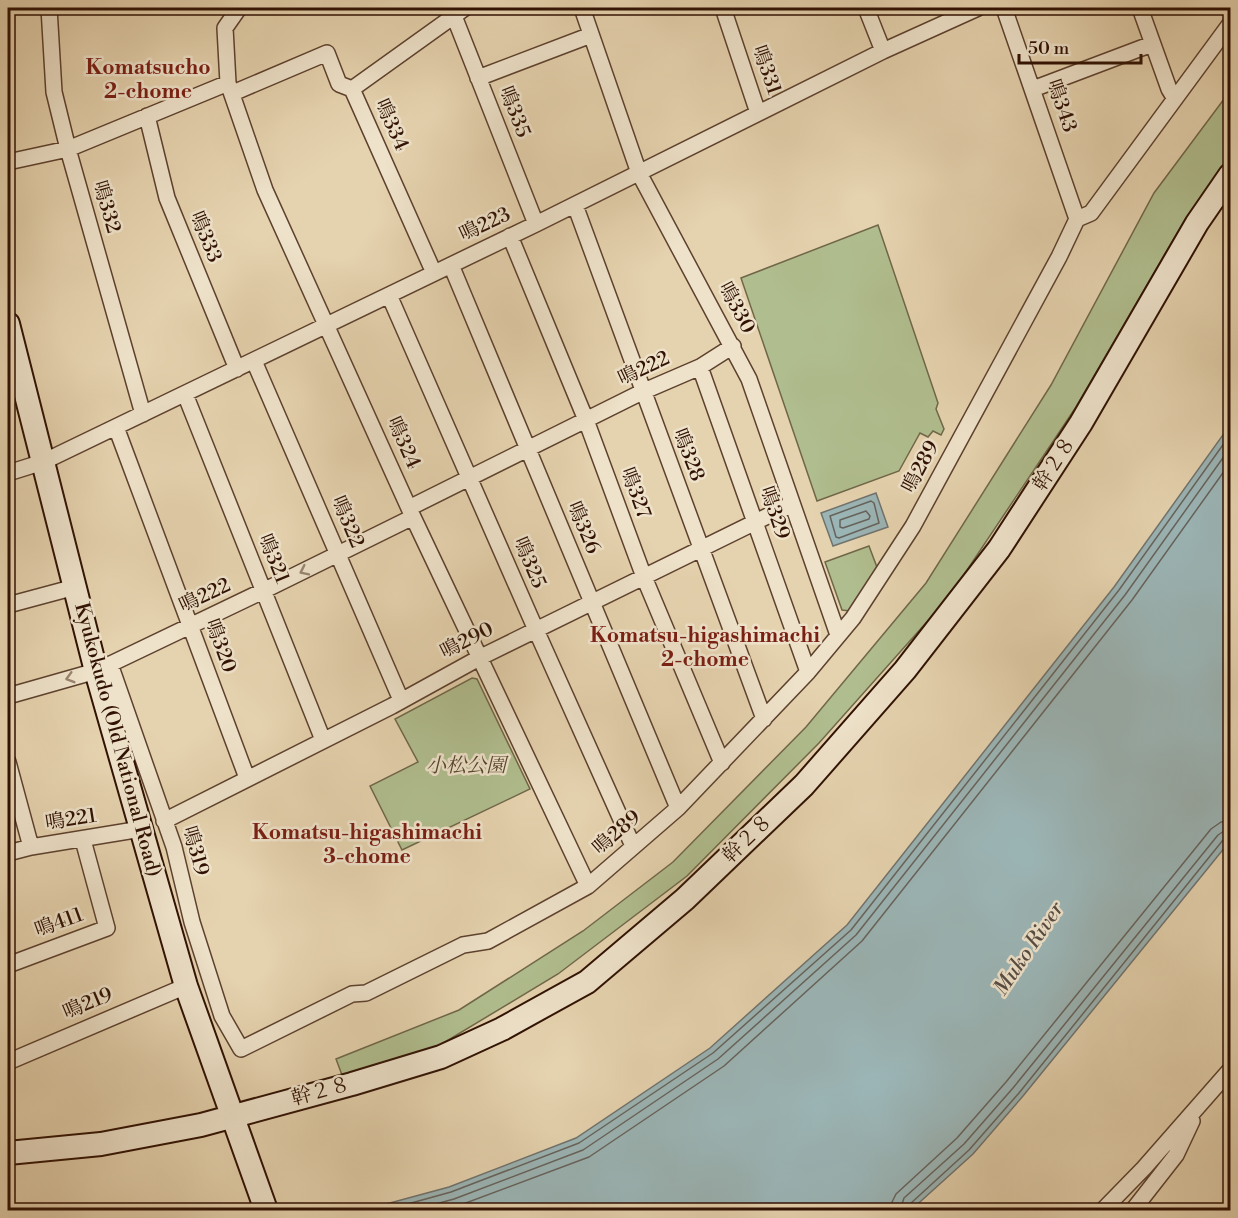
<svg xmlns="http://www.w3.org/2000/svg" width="1238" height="1218" font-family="'Libre Bodoni','Noto Serif JP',serif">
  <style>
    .green { fill: #b0bd8e; stroke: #706748; stroke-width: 1.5 }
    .water { fill: #9bb5b6; stroke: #70736e; stroke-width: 1.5 }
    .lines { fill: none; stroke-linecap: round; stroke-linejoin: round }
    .shore { stroke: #66635c; stroke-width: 1.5 }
    .street-casing { stroke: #5d412e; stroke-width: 18 }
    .secondary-casing { stroke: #301103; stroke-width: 26 }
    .street { stroke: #eee2ca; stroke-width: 15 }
    .secondary { stroke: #eee2ca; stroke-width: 22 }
    .oneway { stroke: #988470 }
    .labels { text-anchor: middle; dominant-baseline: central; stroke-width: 5; stroke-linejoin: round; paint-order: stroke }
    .street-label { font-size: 20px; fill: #301103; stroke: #eee2ca }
    .park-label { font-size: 20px; font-style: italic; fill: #56452d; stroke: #eee2ca }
    .neighbourhood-label { font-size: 21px; font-weight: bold; fill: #7a1f14; stroke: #eee2ca }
    .water-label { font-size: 21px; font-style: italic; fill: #554a42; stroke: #eee2ca }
  </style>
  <rect width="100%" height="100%" fill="#e5d2ae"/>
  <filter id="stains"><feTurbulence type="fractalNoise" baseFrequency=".00333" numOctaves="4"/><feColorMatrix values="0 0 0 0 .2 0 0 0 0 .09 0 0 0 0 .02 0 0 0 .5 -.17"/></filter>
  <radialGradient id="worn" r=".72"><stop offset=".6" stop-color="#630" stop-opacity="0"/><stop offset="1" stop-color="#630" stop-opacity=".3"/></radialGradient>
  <path class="green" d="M1230 91V159L1186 218 1076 407 949 597 819 743 687 876 558 974 435 1048 342 1075 336 1059 459 1010 583 931 673 862 806 727 926 583 1051 385 1154 193Z
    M878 225 938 403 936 409 944 429 941 435 933 431 928 437 920 433 899 471 817 501 741 278Z
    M869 546 878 570 850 611 842 610 825 562Z
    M472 678 477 679 530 789 402 850 370 786 418 762 395 719Z"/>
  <path class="water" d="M1230 425V841L1023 1096 973 1154 911 1210H364L449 1187 576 1138 710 1048 847 925 1114 587Z
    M876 493 888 527 833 546 821 513Z"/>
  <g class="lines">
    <path class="shore" d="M871 501 874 503 879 523 839 538 836 537 830 516Z
      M866 511 870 516 869 519 843 528 840 527V520Z
      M386 1210 451 1192 579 1143 713 1053 851 930 1119 590 1230 435
      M414 1210 454 1199 583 1150 718 1059 856 935 1125 595 1230 448
      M447 1210 589 1157 724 1066 862 941 1132 600 1230 463
      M891 1210 892 1202 896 1194 957 1138 1006 1082 1211 829 1221 822 1230 821
      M900 1210 904 1198 964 1144 1013 1088 1218 835 1224 831 1230 830
      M908 1210 910 1204 969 1150 1019 1093 1223 840 1230 838"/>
    <defs>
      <path id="street" d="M49 8 54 92 68 149 143 414
        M239 8 225 28 228 83 265 190 413 517 588 886
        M582 8 639 173 749 379 838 635
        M723 8 758 113
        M866 8 883 51
        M1004 8 1077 219
        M1140 8 1169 89 1175 99
        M454 16 536 224
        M478 78 591 35
        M352 89 434 273
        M352 89 465 8
        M1033 89 1152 44
        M233 93 327 53 339 84 352 89
        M147 116 167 198 237 369
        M8 162 68 149 228 83
        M575 205 764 719
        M510 236 586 420 644 577 722 763
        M451 265 678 808
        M389 295 536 630 633 846
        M254 361 401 700
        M700 367 808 672
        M185 394 323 740
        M116 427 247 778
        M8 473 43 462 536 224 883 51 978 8
        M409 508 642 392 700 367 733 346
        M8 605 75 587
        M110 664 174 847 192 922 222 1016 241 1049 352 994 366 993 463 945 488 941 588 886 678 808 808 672 853 618 913 526 1059 257 1077 219 1091 213 1230 24
        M8 696 96 671 263 591 413 517
        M8 762 31 847
        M164 821 392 706 479 658 792 504
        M8 853 31 847 141 829
        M8 965 107 928 83 840
        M8 1062 186 986
        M1103 1210 1144 1168 1230 1070
        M1133 1210 1176 1155 1192 1121"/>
      <path id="secondary" d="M8 324 96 671 186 986 266 1210
        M8 1153 101 1144 201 1125 352 1084 441 1057 502 1029 587 982 685 899 804 785 905 670 999 549 1081 423 1197 223 1230 175"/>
    </defs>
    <use href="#street" class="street-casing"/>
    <use href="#secondary" class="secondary-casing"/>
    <use href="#street" class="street"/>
    <use href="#secondary" class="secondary"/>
  </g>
  <defs><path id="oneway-chevron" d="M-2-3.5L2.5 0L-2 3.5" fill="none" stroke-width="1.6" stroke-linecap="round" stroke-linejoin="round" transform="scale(1.5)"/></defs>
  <g class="oneway">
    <use href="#oneway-chevron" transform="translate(304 571) rotate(154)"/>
    <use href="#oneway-chevron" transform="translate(70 678) rotate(164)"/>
  </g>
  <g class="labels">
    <g class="street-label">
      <text transform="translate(766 70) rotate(71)">鳴331</text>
      <text transform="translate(1061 106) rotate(71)">鳴343</text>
      <text transform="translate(514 112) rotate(69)">鳴335</text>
      <text transform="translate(391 125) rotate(66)">鳴334</text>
      <text transform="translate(106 207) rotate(74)">鳴332</text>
      <text transform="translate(485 225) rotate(-25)">鳴223</text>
      <text transform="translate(205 237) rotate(68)">鳴333</text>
      <text transform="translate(736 308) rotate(62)">鳴330</text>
      <text transform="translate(644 369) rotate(-25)">鳴222</text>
      <text transform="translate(403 443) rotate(66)">鳴324</text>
      <text transform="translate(688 455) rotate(69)">鳴328</text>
      <text transform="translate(1055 464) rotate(-57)">幹２８</text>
      <text transform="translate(921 467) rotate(-62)">鳴289</text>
      <text transform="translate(635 493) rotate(70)">鳴327</text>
      <text transform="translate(774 513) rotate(71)">鳴329</text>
      <text transform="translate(347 522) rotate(67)">鳴322</text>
      <text transform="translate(583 528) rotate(67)">鳴326</text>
      <text transform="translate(273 559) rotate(68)">鳴321</text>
      <text transform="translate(529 563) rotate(67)">鳴325</text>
      <text transform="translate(205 596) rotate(-25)">鳴222</text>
      <text transform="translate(467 641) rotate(-27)">鳴290</text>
      <text transform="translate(220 646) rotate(70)">鳴320</text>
      <text transform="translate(117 740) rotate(75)">Kyukokudo (Old National Road)</text>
      <text transform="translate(71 820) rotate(-9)">鳴221</text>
      <text transform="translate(617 833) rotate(-41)">鳴289</text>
      <text transform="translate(748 839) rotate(-44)">幹２８</text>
      <text transform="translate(195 851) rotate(74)">鳴319</text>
      <text transform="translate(59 923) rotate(-20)">鳴411</text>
      <text transform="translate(88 1004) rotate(-23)">鳴219</text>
      <text transform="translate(321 1092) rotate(-15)">幹２８</text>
    </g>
    <g class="park-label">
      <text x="466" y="766">小松公園</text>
    </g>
    <g class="neighbourhood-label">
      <text x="148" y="68">Komatsucho<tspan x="148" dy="24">2-chome</tspan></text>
      <text x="705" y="636">Komatsu-higashimachi<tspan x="705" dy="24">2-chome</tspan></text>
      <text x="367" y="833">Komatsu-higashimachi<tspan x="367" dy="24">3-chome</tspan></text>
    </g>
    <g class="water-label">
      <text transform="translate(1029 949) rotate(-56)">Muko River</text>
    </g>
  </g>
  <rect width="1238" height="1218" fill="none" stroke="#e5d2ae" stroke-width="30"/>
  <rect x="9" y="9" width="1220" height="1200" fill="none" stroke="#301103" stroke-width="3"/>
  <rect x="15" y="15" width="1208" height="1188" fill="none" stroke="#301103" stroke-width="1.5"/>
  <path d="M1019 54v9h122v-9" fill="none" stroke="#301103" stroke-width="3"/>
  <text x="1028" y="54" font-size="18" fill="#301103" stroke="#eee2ca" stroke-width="4.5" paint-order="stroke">50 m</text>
  <rect width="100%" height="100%" filter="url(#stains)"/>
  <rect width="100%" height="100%" fill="url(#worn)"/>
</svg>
